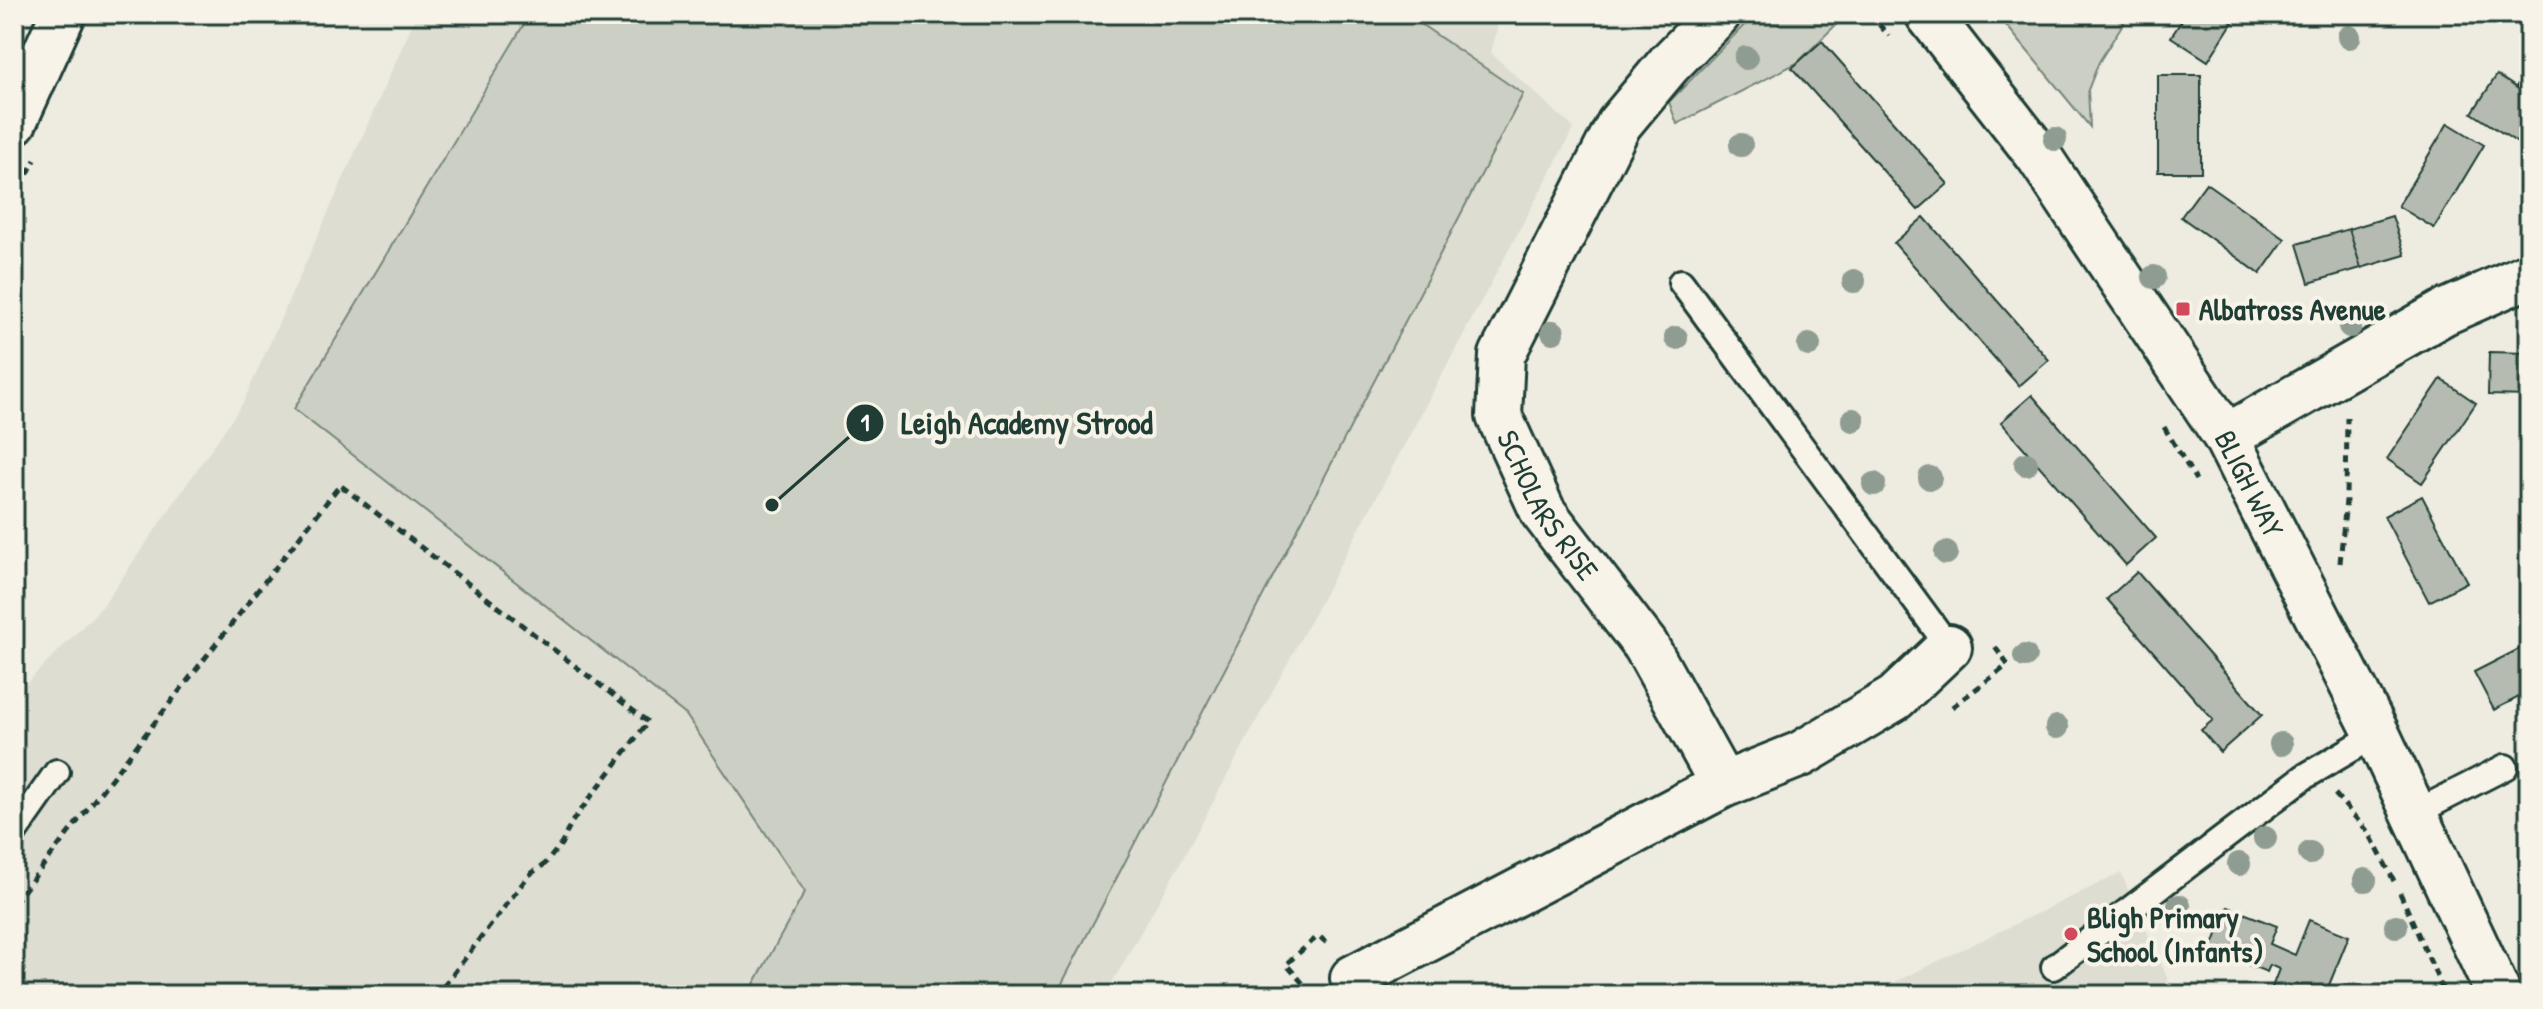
<svg xmlns="http://www.w3.org/2000/svg" width="2543" height="1009" font-family="'Patrick Hand',sans-serif">
  <style>
    .built { fill: #ddddd2 }
    .green { fill: #cccfc4; stroke: #76867c; stroke-width: 2 }
    .building { fill: #b5bbb0; stroke: #1f3d34; stroke-width: 2 }
    .lines { fill: none; stroke-linecap: round; stroke-linejoin: round }
    .service-casing { stroke: #1f3d34; stroke-width: 30 }
    .minor-casing { stroke: #1f3d34; stroke-width: 50 }
    .tertiary-casing { stroke: #1f3d34; stroke-width: 50 }
    .path { stroke: #1f3d34; stroke-width: 5; stroke-dasharray: 8 6; stroke-linecap: butt }
    .service { stroke: #f7f3e8; stroke-width: 24 }
    .minor { stroke: #f7f3e8; stroke-width: 44 }
    .tertiary { stroke: #f7f3e8; stroke-width: 44 }
    .tree { fill: #8f9c92 }
    .poi-dot { fill: #d1495b; stroke: #f7f3e8; stroke-width: 3 }
    .labels { text-anchor: middle; dominant-baseline: central; stroke-width: 8; stroke-linejoin: round; paint-order: stroke }
    .poi-label { font-size: 30px; font-weight: bold; fill: #1f3d34; stroke: #f7f3e8; text-anchor: start }
    .street-label { font-size: 30px; fill: #1f3d34; stroke: #f7f3e8 }
    .leader { fill: none; stroke: #1f3d34; stroke-width: 3 }
    .callout-dot { fill: #1f3d34; stroke: #f7f3e8; stroke-width: 3 }
    .mark-label { font-size: 24px; text-anchor: middle; font-weight: bold; fill: #fff }
    .callout-label { font-size: 32px; text-anchor: middle; font-weight: bold; fill: #1f3d34; stroke: #f7f3e8; stroke-width: 8; stroke-linejoin: round; paint-order: stroke }
  </style>
  <rect width="100%" height="100%" fill="#eeece1"/>
  <filter id="ink" filterUnits="userSpaceOnUse"><feTurbulence type="fractalNoise" baseFrequency=".0125" numOctaves="2"/><feDisplacementMap in="SourceGraphic" scale="16" xChannelSelector="R" yChannelSelector="G"/><feConvolveMatrix kernelMatrix="1 2 1 2 8 2 1 2 1" color-interpolation-filters="sRGB"/></filter>
  <g filter="url(#ink)">
    <path class="built" d="M417 14H1501L1491 53 1574 128 1181 862 1105 995H14V696L102 607 243 403Z
      M2121 873 2175 995H1868Z"/>
    <path class="green" d="M530 14H1406L1523 94 1056 995H748L805 892 686 715 294 409Z
      M1755 14H1847L1797 63 1677 124 1669 102Z
      M1997 14H2129L2099 62 2088 90 2090 127Z"/>
    <path class="building" d="M2186 14H2238L2208 61 2171 37Z
      M1822 41 1948 184 1918 210 1792 68Z
      M2529 67V96L2516 87Z
      M2158 75H2201V172H2158Z
      M2497 75 2529 96V145L2527 149 2472 113Z
      M2448 123 2484 145 2434 228 2398 206Z
      M2206 183 2285 239 2260 274 2181 217Z
      M2392 216 2405 255 2361 268 2349 229Z
      M1924 217 2049 360 2019 386 1894 243Z
      M2349 229 2361 268 2309 283 2297 244Z
      M2489 352 2529 353V396L2488 395Z
      M2441 379 2476 403 2422 483 2387 459Z
      M2032 395 2156 538 2126 565 2001 422Z
      M2422 496 2467 582 2429 602 2384 516Z
      M2137 572 2262 715 2220 752 2201 730 2213 720 2107 599Z
      M2529 644V692L2494 710 2474 672Z
      M2228 907 2277 926 2270 944 2295 955 2309 920 2349 936 2325 995H2269L2279 969 2270 965 2267 972 2211 950Z"/>
    <g class="lines">
      <defs>
        <path id="service" d="M1681 282 1949 647
          M2413 814 2505 767
          M14 833 57 772
          M2054 967 2304 777 2377 734"/>
        <g id="minor">
          <path id="s1" d="M1718 14 1669 64 1619 124 1502 355 1499 416 1543 512 1646 646 1723 785"/>
          <path d="M14 122 63 14"/>
          <path d="M2226 437 2443 313 2529 275"/>
          <path d="M1353 978 1723 785 1801 754 1895 698 1949 647"/>
        </g>
        <g id="tertiary">
          <path id="s2" d="M1928 14 2038 155 2226 437 2377 734 2499 995"/>
        </g>
      </defs>
      <use href="#service" class="service-casing"/>
      <use href="#minor" class="minor-casing"/>
      <use href="#tertiary" class="tertiary-casing"/>
      <path class="path" d="M1870 14 1889 36
        M14 199 35 160
        M2164 427 2196 480
        M2340 563 2346 500 2347 417
        M1952 707 2008 665 1992 643
        M2335 794 2369 833 2394 881
        M2400 893 2445 995
        M14 903 340 485 648 722 571 823 562 843 545 864 529 875 437 995
        M1312 994 1286 964 1316 938 1320 937 1328 944"/>
      <use href="#service" class="service"/>
      <use href="#minor" class="minor"/>
      <use href="#tertiary" class="tertiary"/>
    </g>
    <g class="tree">
      <circle cx="2349" cy="37" r="12"/>
      <circle cx="1746" cy="58" r="12"/>
      <circle cx="2055" cy="139" r="12"/>
      <circle cx="1741" cy="145" r="12"/>
      <circle cx="2154" cy="277" r="12"/>
      <circle cx="1854" cy="281" r="12"/>
      <circle cx="2350" cy="326" r="12"/>
      <circle cx="1553" cy="332" r="12"/>
      <circle cx="1676" cy="338" r="12"/>
      <circle cx="1809" cy="345" r="12"/>
      <circle cx="1853" cy="420" r="12"/>
      <circle cx="2026" cy="464" r="12"/>
      <circle cx="1930" cy="478" r="12"/>
      <circle cx="1874" cy="484" r="12"/>
      <circle cx="1946" cy="553" r="12"/>
      <circle cx="2025" cy="656" r="12"/>
      <circle cx="2057" cy="727" r="12"/>
      <circle cx="2281" cy="744" r="12"/>
      <circle cx="2265" cy="838" r="12"/>
      <circle cx="2310" cy="853" r="12"/>
      <circle cx="2239" cy="864" r="12"/>
      <circle cx="2365" cy="880" r="12"/>
      <circle cx="2179" cy="906" r="12"/>
      <circle cx="2396" cy="926" r="12"/>
    </g>
  </g>
  <g class="poi-dot">
    <rect x="2175" y="301" width="16" height="16" rx="4"/>
    <circle cx="2071" cy="934" r="8"/>
  </g>
  <g class="labels">
    <g class="poi-label">
      <text x="2199" y="309">Albatross Avenue</text>
      <text x="2087" y="917">Bligh Primary<tspan x="2087" dy="34">School (Infants)</tspan></text>
    </g>
    <g class="street-label">
      <text stroke="none"><textPath href="#s2" startOffset="570">BLIGH WAY</textPath></text>
      <text stroke="none"><textPath href="#s1" startOffset="570">SCHOLARS RISE</textPath></text>
    </g>
  </g>
  <path class="leader" d="M772 505L865 423"/>
  <g class="callout-dot">
    <circle cx="772" cy="505" r="8"/>
    <circle cx="865" cy="423" r="20"/>
  </g>
  <g class="mark-label">
    <text x="865" y="431">1</text>
  </g>
  <g class="callout-label">
    <text x="1027" y="434">Leigh Academy Strood</text>
  </g>
  <rect width="2543" height="1009" fill="none" stroke="#f7f3e8" stroke-width="48"/>
  <rect x="24" y="24" width="2495" height="961" fill="none" stroke="#1f3d34" stroke-width="3" filter="url(#ink)"/>
</svg>
